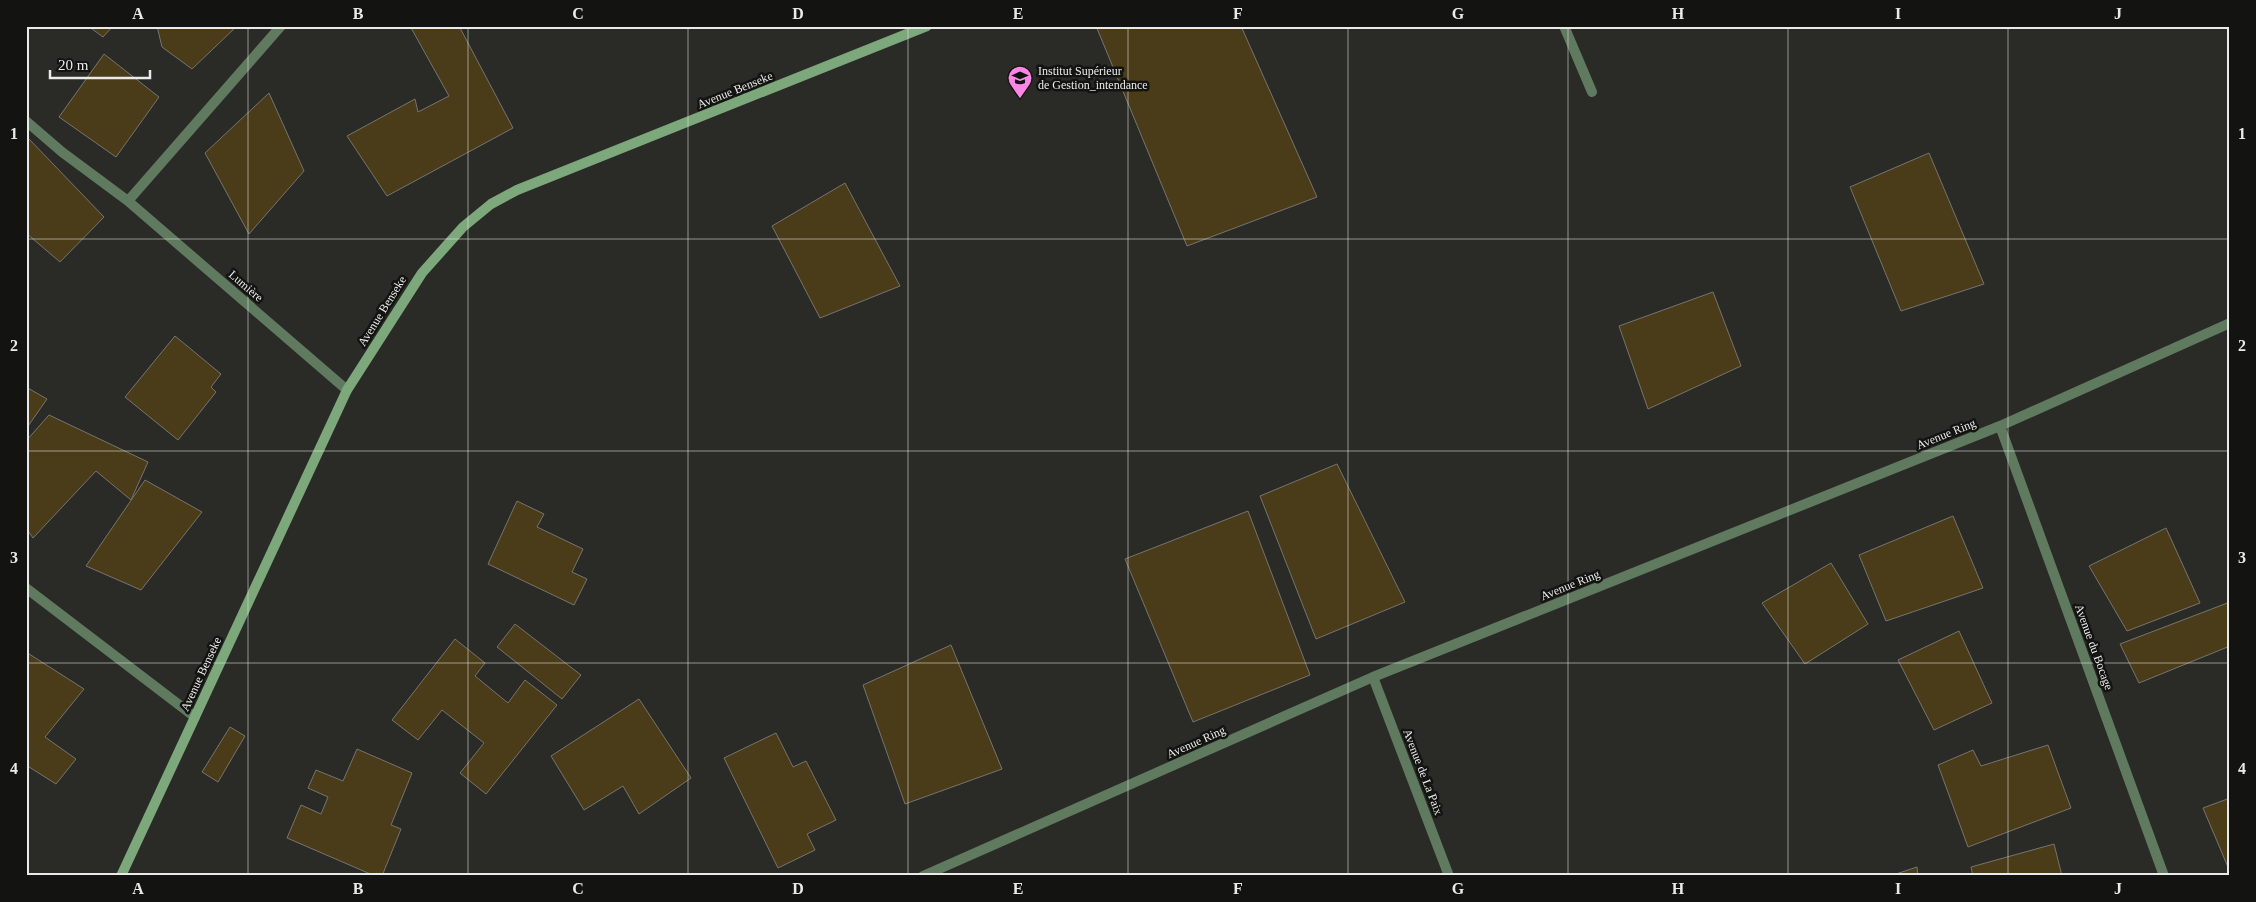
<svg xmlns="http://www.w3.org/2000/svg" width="2256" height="902" font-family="'Times New Roman',serif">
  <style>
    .building { fill: #4b3c19; stroke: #76746f }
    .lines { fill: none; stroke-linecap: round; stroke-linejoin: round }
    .street { stroke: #607a5f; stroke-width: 10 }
    .secondary { stroke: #7da87c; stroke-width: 10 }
    .grid { fill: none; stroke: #eaebe8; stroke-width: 1; stroke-opacity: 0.55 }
    .labels { text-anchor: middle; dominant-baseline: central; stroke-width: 5; stroke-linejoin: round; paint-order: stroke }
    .poi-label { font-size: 12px; fill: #eaebe8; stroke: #131311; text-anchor: start }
    .street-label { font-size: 12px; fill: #eaebe8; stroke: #131311 }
    .neatline { fill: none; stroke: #eaebe8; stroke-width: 2 }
    .grid-label { font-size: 16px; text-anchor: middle; font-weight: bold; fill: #eaebe8 }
  </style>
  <rect width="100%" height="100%" fill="#2a2b27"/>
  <path class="building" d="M88 26H113L103 37Z
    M157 26H237L192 69 162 47Z
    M410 26H459L513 128 387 196 347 136 415 99 418 112 449 96Z
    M1096 26H1241L1317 197 1187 246Z
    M104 54 159 97 116 157 59 117Z
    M269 93 304 171 249 234 205 153Z
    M29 139 104 217 60 262 26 233V142Z
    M1929 153 1984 284 1901 311 1850 187Z
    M845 183 900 286 820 318 772 226Z
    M1713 292 1741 366 1648 409 1619 326Z
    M175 336 221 374 211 387 216 392 178 440 125 397Z
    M26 387 47 399 26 429Z
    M49 415 148 462 131 500 96 471 33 538 26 528V441Z
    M1337 464 1405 602 1316 639 1260 496Z
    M145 480 202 512 141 590 86 566Z
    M517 501 544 514 537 527 583 549 572 572 587 579 574 605 488 564Z
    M1248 511 1310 675 1193 722 1125 559Z
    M1953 516 1983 588 1886 621 1859 555Z
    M2166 528 2200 603 2127 631 2089 566Z
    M1831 563 1868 624 1805 664 1762 603Z
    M2230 602V646L2139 683 2120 644Z
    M515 624 581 675 562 699 497 647Z
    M1959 631 1992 703 1934 730 1898 660Z
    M455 639 485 663 475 676 508 703 525 680 557 705 486 794 460 773 484 743 442 710 418 740 392 720Z
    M951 645 1002 769 905 804 863 685Z
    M26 652 84 689 45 737 76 759 56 784 26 765Z
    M639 699 691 778 639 814 623 786 584 810 551 756Z
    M230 727 245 736 218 782 202 772Z
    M776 733 793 767 806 761 836 820 807 834 815 850 778 868 724 758Z
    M2048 745 2071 808 1968 847 1938 765 1973 750 1981 766Z
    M357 749 412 773 391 825 401 829 382 876H375L287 838 301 805 321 814 328 797 308 788 316 770 343 781Z
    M2230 798V872L2203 808Z
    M2054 844 2062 876H1973L1971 867Z
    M1917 867 1918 876H1890Z"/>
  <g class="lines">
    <path class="street" d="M1564 26 1592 92
      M26 121 62 152 128 201 347 390
      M128 201 281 26
      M2000 426 2164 876
      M26 588 195 717
      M1373 677 1449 876
      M923 876 1373 677 2000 426 2230 323"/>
    <path class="secondary" d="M121 876 347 390 422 273 463 227 491 204 517 190 927 26"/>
  </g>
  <path class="grid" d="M248 26V876M468 26V876M688 26V876M908 26V876M1128 26V876M1348 26V876M1568 26V876M1788 26V876M2008 26V876M26 239H2230M26 451H2230M26 663H2230"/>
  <defs>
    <symbol id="university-pin" viewBox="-11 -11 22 30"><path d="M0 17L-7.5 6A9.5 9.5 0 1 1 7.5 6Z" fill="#fc86e4" stroke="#131311"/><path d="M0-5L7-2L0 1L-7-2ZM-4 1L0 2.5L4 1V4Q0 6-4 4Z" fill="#111"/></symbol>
  </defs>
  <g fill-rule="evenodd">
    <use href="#university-pin" x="1006" y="64" width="28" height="38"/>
  </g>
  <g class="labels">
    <g class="poi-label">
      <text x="1038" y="71">Institut Supérieur<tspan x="1038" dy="14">de Gestion_intendance</tspan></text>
    </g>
    <g class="street-label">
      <text transform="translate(735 90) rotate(-22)">Avenue Benseke</text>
      <text transform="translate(246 286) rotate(41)">Lumière</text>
      <text transform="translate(382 311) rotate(-58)">Avenue Benseke</text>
      <text transform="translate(1946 434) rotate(-22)">Avenue Ring</text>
      <text transform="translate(1570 585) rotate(-22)">Avenue Ring</text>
      <text transform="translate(2094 647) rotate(70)">Avenue du Bocage</text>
      <text transform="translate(201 674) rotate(-65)">Avenue Benseke</text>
      <text transform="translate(1196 742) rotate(-24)">Avenue Ring</text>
      <text transform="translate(1423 772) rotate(69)">Avenue de La Paix</text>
    </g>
  </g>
  <rect width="2256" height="902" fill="none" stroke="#131311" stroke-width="55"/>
  <path d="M50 70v8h100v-8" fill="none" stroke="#eaebe8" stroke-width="2.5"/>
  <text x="58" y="70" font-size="15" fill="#eaebe8" stroke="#131311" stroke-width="4" paint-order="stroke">20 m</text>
  <rect x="28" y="28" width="2200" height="846" class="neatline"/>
  <g class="grid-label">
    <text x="138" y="19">A</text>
    <text x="358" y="19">B</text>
    <text x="578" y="19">C</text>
    <text x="798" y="19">D</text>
    <text x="1018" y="19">E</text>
    <text x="1238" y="19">F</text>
    <text x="1458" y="19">G</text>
    <text x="1678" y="19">H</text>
    <text x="1898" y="19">I</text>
    <text x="2118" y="19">J</text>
    <text x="14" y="139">1</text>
    <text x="2242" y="139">1</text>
    <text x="14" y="351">2</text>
    <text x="2242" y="351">2</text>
    <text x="14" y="563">3</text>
    <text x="2242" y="563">3</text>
    <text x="14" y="774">4</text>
    <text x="2242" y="774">4</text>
    <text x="138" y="894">A</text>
    <text x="358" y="894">B</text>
    <text x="578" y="894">C</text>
    <text x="798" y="894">D</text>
    <text x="1018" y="894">E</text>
    <text x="1238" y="894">F</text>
    <text x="1458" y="894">G</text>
    <text x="1678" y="894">H</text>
    <text x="1898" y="894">I</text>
    <text x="2118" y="894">J</text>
  </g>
</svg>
